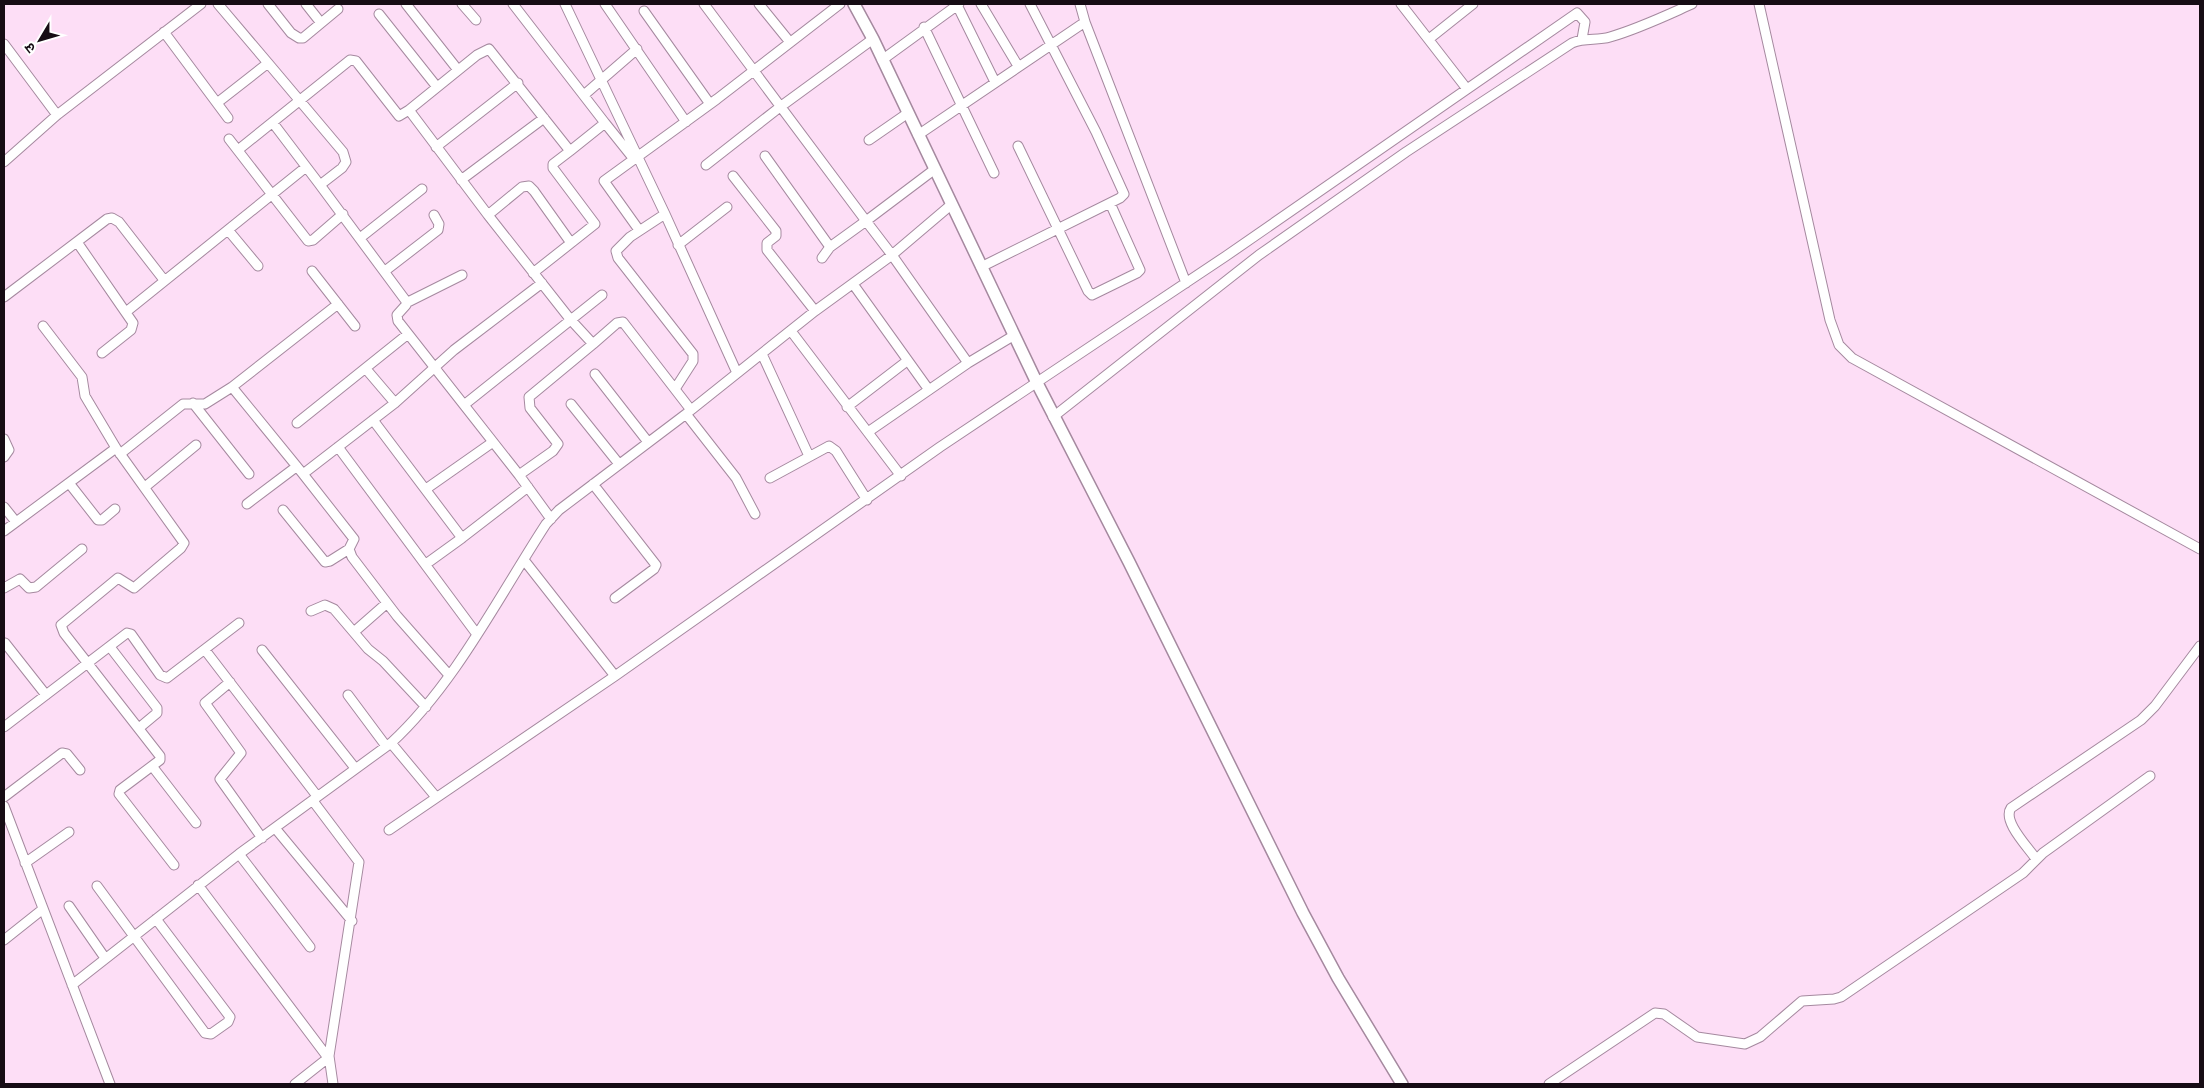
<svg xmlns="http://www.w3.org/2000/svg" width="2204" height="1088" font-family="'Varela Round','Noto Sans Devanagari',sans-serif">
  <style>
    .lines { fill: none; stroke-linecap: round; stroke-linejoin: round }
    .minor-casing { stroke: #a5899f; stroke-width: 11 }
    .tertiary-casing { stroke: #a5899f; stroke-width: 14 }
    .minor { stroke: #fff; stroke-width: 9 }
    .tertiary { stroke: #fff; stroke-width: 11 }
  </style>
  <rect width="100%" height="100%" fill="#fddef6"/>
  <g class="lines">
    <defs>
      <path id="minor" d="M268 4 291 33 299 38H303L338 9
        M306 4 321 23
        M406 4 458 70
        M462 4 476 20
        M513 4 605 123
        M565 4 665 214 737 373
        M605 4 686 122
        M704 4 866 221 935 169
        M759 4 789 41
        M981 4 1018 66
        M1080 4 1085 22
        M1401 4 1467 89
        M1759 4 1830 320 1839 345 1852 358 2200 549
        M957 5 995 82
        M644 11 710 104
        M379 14 437 87
        M924 27 994 173
        M164 32 228 118
        M1429 39 1473 4
        M4 44 57 115
        M882 60 959 4
        M268 63 343 152 346 162 342 168 320 185 273 123
        M584 95 637 49
        M217 103 268 63 218 4
        M918 135 1085 22 1186 283
        M229 139 308 241 313 240 343 214
        M869 140 908 113
        M1018 146 1088 291 1092 295 1137 273 1140 270 1110 203
        M436 147 518 83
        M238 150 350 60 356 61 399 116 409 110
        M570 151 553 164V168L595 224 571 243
        M765 156 830 247
        M633 158 605 123 570 151 489 49 477 55 409 110 488 215 570 319 593 344 617 323 623 322 691 410
        M4 162 57 115 201 4
        M706 165 780 107 873 39
        M733 176 776 231V236L767 243V250L815 311
        M461 180 544 118
        M320 185 406 301V305L397 315 398 321 519 475 553 451 558 444 530 408 529 397 593 344
        M665 214 630 237 616 251 618 258 693 354V361L675 389
        M488 215 522 187 529 186 534 191 571 243 533 273
        M228 230 258 266
        M639 230 604 181 717 99 840 4
        M360 238 422 189
        M77 242 133 323 131 330 102 353
        M678 245 727 207
        M822 258 830 247 866 221 892 255 968 363
        M981 267 1120 198 1124 194 1096 132 1030 4
        M312 271 355 326
        M385 271 438 230 439 224 434 215
        M853 284 929 390
        M4 297 107 219 112 218 119 222 164 280
        M406 303 462 275
        M126 312 306 167
        M43 326 82 377 85 396 116 448 184 543 181 548 134 588 118 578 61 625 64 633 160 756V760L120 790 119 794 174 865
        M791 331 901 476
        M762 354 809 456
        M366 369 395 403
        M595 374 648 442
        M232 387 338 304
        M193 403 249 474
        M571 404 619 464
        M464 405 602 295
        M847 407 907 361
        M686 414 736 478 755 514
        M1053 417 1259 255 1406 152 1572 43C1585 37 1597 41 1610 37 1638 29 1665 16 1692 4
        M373 420 462 538 426 564
        M297 423 408 334
        M868 432 968 363 1013 336
        M4 439 9 450 4 457
        M338 447 476 633
        M120 454 183 404H205L232 387 303 474
        M519 475 551 519
        M770 478 829 446 836 451 867 500
        M69 483 98 520H102L115 509
        M593 484 656 565 654 569 615 598
        M145 487 196 445
        M426 489 493 442
        M247 504 296 467
        M4 507 16 522
        M283 510 325 562 330 561 349 549
        M4 531 116 448
        M462 538 528 487
        M524 560 615 676
        M4 588 20 579 29 588 36 587 82 549
        M311 611 325 605 334 609 368 649 383 661 426 707
        M354 632 387 603
        M5 643 46 695
        M110 647 157 708V713L139 728
        M205 650 317 796
        M262 650 355 768
        M449 675 397 616 352 557 349 549 354 539 303 474 395 403 454 350 542 283
        M230 682 205 703 241 753 220 779 262 838
        M348 695 386 746
        M4 727 127 633 131 634 160 675 167 678 239 623
        M391 743 436 797
        M152 766 196 823
        M4 797 62 753 67 754 80 770
        M313 801 359 862 329 1056 333 1084
        M4 806 110 1084
        M275 828 352 921
        M389 830 615 676 940 447 1226 256 1577 13 1585 22 1582 39
        M239 854 310 947
        M2036 859C2028 847 2002 821 2011 808L2141 720 2155 706 2200 646
        M25 863 69 832
        M198 885 329 1059
        M97 886 205 1033 211 1034 228 1022 230 1017 156 919
        M69 906 105 958
        M4 940 43 909
        M72 985 239 854 391 743C455 684 499 596 546 524L559 510 686 414 815 311 892 255 952 204
        M295 1084 328 1058
        M1549 1084 1655 1013 1664 1014 1697 1037 1745 1044 1760 1037 1802 1001 1834 999 1841 997 2023 873 2043 853 2150 776"/>
      <path id="tertiary" d="M854 4 873 39 1037 383 1129 562 1303 913 1338 978 1402 1084"/>
    </defs>
    <use href="#minor" class="minor-casing"/>
    <use href="#tertiary" class="tertiary-casing"/>
    <use href="#minor" class="minor"/>
    <use href="#tertiary" class="tertiary"/>
  </g>
  <rect width="2204" height="1088" fill="none" stroke="#160c14" stroke-width="10"/>
  <g transform="translate(40 40) rotate(232)" stroke="#ffffff" stroke-width="4" paint-order="stroke">
  <path d="M0-4L9 19L0 12L-9 19Z" fill="#160c14"/>
  <text y="-8" font-size="14" font-weight="bold" text-anchor="middle" fill="#160c14">उ</text>
  </g>
</svg>
